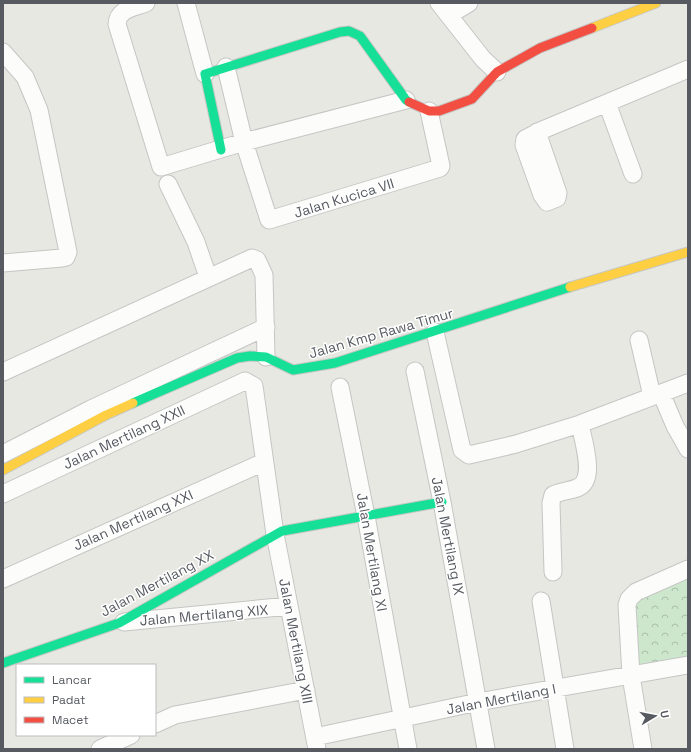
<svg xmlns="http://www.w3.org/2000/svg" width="691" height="752" font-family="'Space Grotesk',sans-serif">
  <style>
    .park { fill: url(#park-crowns) }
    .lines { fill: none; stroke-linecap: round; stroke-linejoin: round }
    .street-casing { stroke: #c4c6c4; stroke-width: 19 }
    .fast-casing { stroke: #c5c7c5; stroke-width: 11 }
    .slow-casing { stroke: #c5c7c5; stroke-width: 11 }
    .jam-casing { stroke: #c5c7c5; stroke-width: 11 }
    .street { stroke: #fcfcfb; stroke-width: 17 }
    .fast { stroke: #16e098; stroke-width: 9 }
    .slow { stroke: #ffcf43; stroke-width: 9 }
    .jam { stroke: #f24e42; stroke-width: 9 }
    .labels { text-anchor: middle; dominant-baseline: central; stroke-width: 3; stroke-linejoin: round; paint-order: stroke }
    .street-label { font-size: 14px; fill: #575b61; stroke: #fff }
  </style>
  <defs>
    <pattern id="park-crowns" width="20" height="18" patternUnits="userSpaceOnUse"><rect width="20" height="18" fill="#cde7cc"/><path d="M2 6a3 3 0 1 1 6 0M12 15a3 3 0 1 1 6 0" fill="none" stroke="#a9bea9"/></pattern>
  </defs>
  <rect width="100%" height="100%" fill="#e8e8e2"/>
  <path class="park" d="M688 573V665L631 676 636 592Z"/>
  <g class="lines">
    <defs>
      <path id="street" d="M146 3C133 8 118 9 117 24L161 167 244 142 406 100
        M186 3 205 74
        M439 3 483 59 497 72
        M449 15 469 3
        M3 52 25 77 39 110 68 252 66 257 62 258 3 263
        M226 67 244 142 269 220 440 168 441 166 429 111
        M607 103 633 174
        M537 132 558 193 557 198 547 202 542 195 524 145 525 139C530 136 535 134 540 131L688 69
        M168 184 196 242 208 277
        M435 332 462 450 469 455 516 444 580 424 688 383
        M639 340 652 396
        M415 371 442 502 486 749
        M3 372 252 258 257 260 264 275 266 357
        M340 387 366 516 408 749
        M661 393 675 426 688 449
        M3 454 91 409 266 327
        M3 494 245 381 254 386 275 534 317 749
        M553 572 551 503 553 495C561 491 569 491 577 488 597 481 583 441 580 424
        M3 579 264 462
        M541 601 565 749
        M124 622 289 606
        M155 724 175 715 306 690
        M315 737 478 702 688 665
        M100 749 131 735
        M643 749 631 676 627 605 629 599 636 592 688 569"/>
      <path id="fast" d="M221 150 205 74 340 32 349 31 360 36 406 100 409 102
        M133 403 237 358 250 356 266 357 293 370 335 363 570 287
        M3 663 119 623 282 531 442 502"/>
      <path id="slow" d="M592 28 656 3
        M570 287 688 252
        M3 470 106 415 133 403"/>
      <path id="jam" d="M409 102 429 111H439L472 99 497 72 540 48 592 28"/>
    </defs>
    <use href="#street" class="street-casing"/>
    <use href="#fast" class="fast-casing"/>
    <use href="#slow" class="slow-casing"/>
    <use href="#jam" class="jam-casing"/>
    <use href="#street" class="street"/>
    <use href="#fast" class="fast"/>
    <use href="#slow" class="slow"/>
    <use href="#jam" class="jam"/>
  </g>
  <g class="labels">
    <g class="street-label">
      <text transform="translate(344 198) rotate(-17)">Jalan Kucica VII</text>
      <text transform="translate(381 333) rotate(-16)">Jalan Kmp Rawa Timur</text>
      <text transform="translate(124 437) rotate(-25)">Jalan Mertilang XXII</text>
      <text transform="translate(133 520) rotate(-24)">Jalan Mertilang XXI</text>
      <text transform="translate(448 536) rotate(79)">Jalan Mertilang IX</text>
      <text transform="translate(372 552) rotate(80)">Jalan Mertilang XI</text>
      <text transform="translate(157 583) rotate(-28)">Jalan Mertilang XX</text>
      <text transform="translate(204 615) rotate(-5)">Jalan Mertilang XIX</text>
      <text transform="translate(296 641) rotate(79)">Jalan Mertilang XIII</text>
      <text transform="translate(501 699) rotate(-11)">Jalan Mertilang I</text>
    </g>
  </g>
  <rect width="691" height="752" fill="none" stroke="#575b61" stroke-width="8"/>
  <rect x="16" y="664" width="140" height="72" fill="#ffffff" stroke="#bcbdc0"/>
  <rect x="24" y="677" width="20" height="6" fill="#16e098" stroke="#bcbdc0"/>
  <text x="52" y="684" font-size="12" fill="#575b61">Lancar</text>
  <rect x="24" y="697" width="20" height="6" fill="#ffcf43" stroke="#bcbdc0"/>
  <text x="52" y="704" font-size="12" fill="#575b61">Padat</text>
  <rect x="24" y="717" width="20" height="6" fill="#f24e42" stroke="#bcbdc0"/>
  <text x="52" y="724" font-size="12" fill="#575b61">Macet</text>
  <g transform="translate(655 716) rotate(80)" stroke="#ffffff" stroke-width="3" paint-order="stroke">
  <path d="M0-3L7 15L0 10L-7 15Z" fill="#575b61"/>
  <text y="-6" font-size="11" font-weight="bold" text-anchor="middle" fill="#575b61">U</text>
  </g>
</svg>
